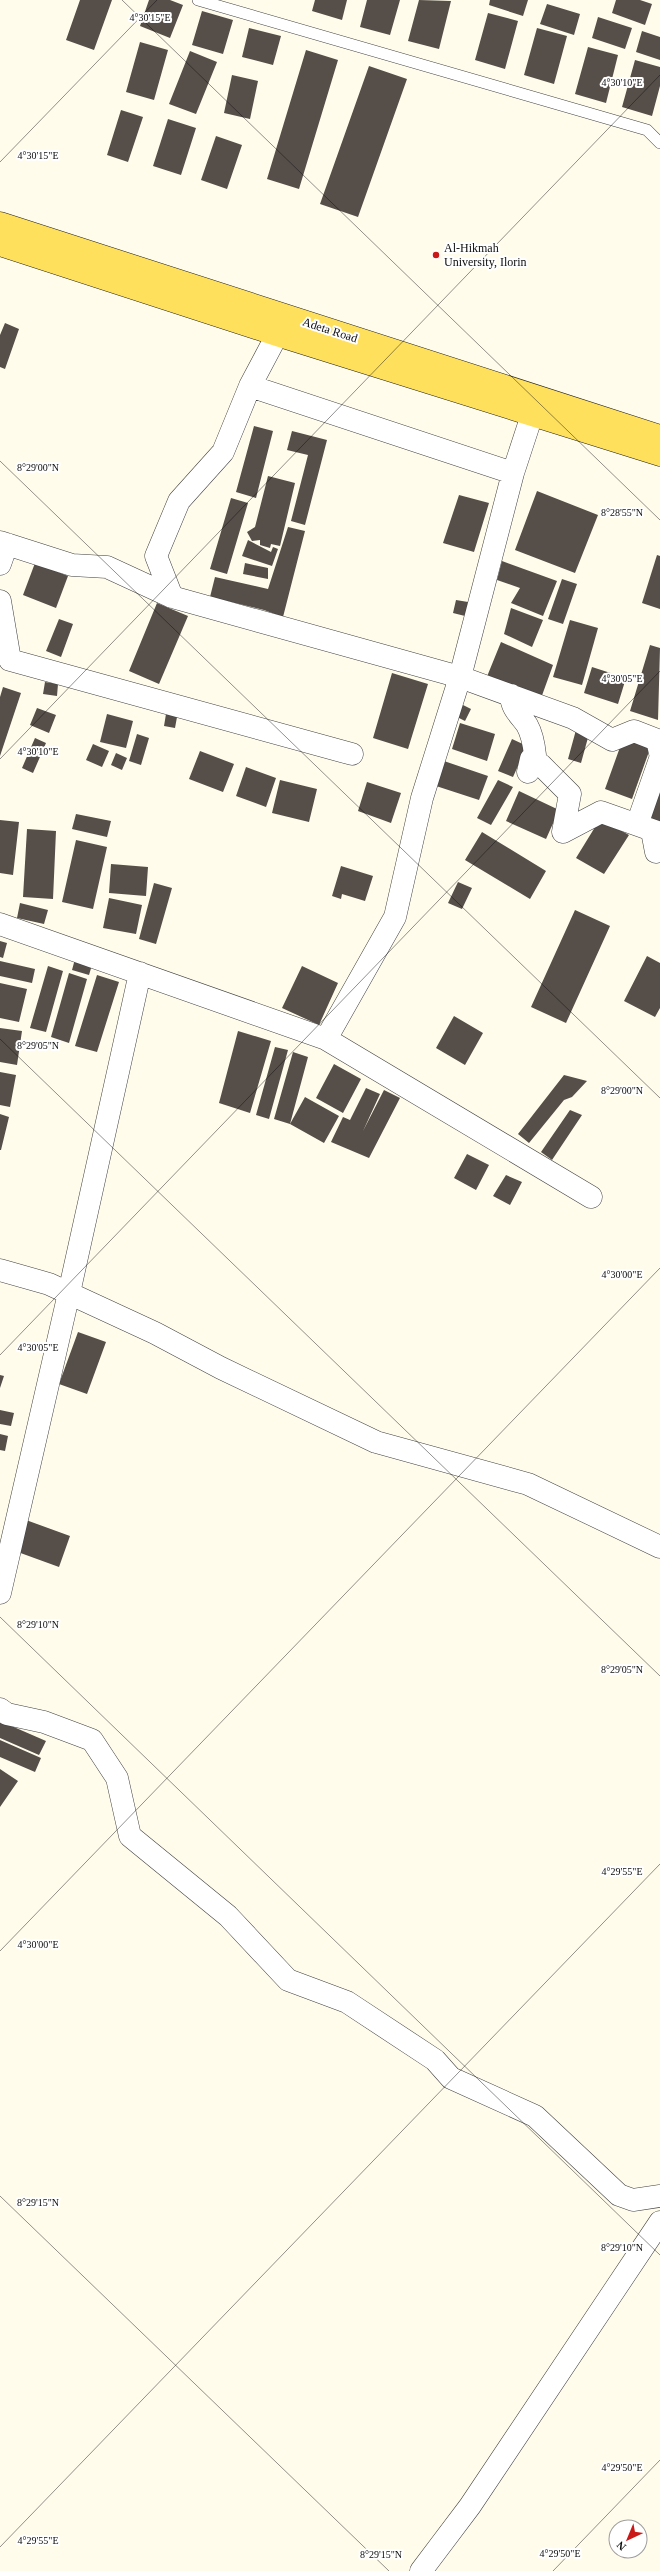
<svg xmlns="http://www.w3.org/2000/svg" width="660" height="2571" font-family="'Times New Roman',serif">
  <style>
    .building { fill: #564e48 }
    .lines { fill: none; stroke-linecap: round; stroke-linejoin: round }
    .lane-casing { stroke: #404040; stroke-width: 12 }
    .street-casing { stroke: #404040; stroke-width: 23 }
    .primary-casing { stroke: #1e1e1e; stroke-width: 23 }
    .lane { stroke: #fff; stroke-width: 11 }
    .street { stroke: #fff; stroke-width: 22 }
    .primary { stroke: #ffe05c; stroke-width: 22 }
    .ticks { fill: none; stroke: #0d0d0d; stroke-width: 1; stroke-opacity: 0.45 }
    .poi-dot { fill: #ca1818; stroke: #fff; stroke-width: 1.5 }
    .labels { text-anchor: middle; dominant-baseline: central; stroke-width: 4; stroke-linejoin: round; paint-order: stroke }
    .poi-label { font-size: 12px; fill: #0d0d0d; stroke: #fff; text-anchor: start }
    .street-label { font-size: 12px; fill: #0d0d0d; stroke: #fff }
    .ticks-label { font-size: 10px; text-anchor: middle; fill: #0d0d0d; stroke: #fff; stroke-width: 4; stroke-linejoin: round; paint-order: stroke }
  </style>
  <rect width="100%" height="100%" fill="#fffcec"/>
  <path class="building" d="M80 0H112L94 50 66 40Z
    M149 0H170L183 5 170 38 140 26Z
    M315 0H347L342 20 312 11Z
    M367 0H400L390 35 360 27Z
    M419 0 451 1 439 49 408 41Z
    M490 0H528L523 16 489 5Z
    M616 0H640L652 4 645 25 612 13Z
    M547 4 580 14 574 35 540 24Z
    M202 11 233 20 223 54 192 45Z
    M488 13 518 21 505 69 475 60Z
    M598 17 632 28 625 49 592 38Z
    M249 28 281 36 273 65 242 57Z
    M537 28 567 36 554 84 524 75Z
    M642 31 660 37V60L636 52Z
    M140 42 168 50 154 100 126 92Z
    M588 47 618 55 606 103 575 94Z
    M306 50 338 60 299 189 267 179Z
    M190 51 217 62 196 114 169 104Z
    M635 60 660 67V86L652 116 622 107Z
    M369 66 407 79 358 217 320 204Z
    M232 75 258 81 250 119 224 113Z
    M121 110 143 117 128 162 107 155Z
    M168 119 196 128 181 175 153 166Z
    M216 136 242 145 227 189 201 180Z
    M5 323 19 329 5 369 0 367V335Z
    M254 426 273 431 256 498 236 492Z
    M292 431 327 440 305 525 291 521 308 455 287 450Z
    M268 476 295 483 280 546 271 544 270 548 260 545V540L252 541 247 532 255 527Z
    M537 491 598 515 575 573 515 550Z
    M459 495 489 503 474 552 443 543Z
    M231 498 248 503 227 574 210 569Z
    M288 527 305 531 283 617 264 610 210 597 215 577 268 589Z
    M248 540 271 552 273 547 278 549 272 566 242 556Z
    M657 555 660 556V609L642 603Z
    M502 561 557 581 543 616 511 603 520 588 497 580Z
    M35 563 68 576 56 608 23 595Z
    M245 563 268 568V579L243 574Z
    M562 579 577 584 563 624 548 619Z
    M456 600 468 602 465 616 453 613Z
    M157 603 188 616 159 684 129 671Z
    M511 608 543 620 532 647 504 634Z
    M59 619 73 624 61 657 46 651Z
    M570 620 598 628 582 685 553 677Z
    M501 642 553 665 540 701 486 679Z
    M650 645 660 648 658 720 630 711Z
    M592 667 626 678 618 704 584 693Z
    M392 673 428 684 408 749 373 738Z
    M45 682 58 684 57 696 43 694Z
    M3 687 21 693 0 756V697Z
    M463 705 471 709 465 721 457 717Z
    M37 708 56 715 49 733 30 725Z
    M107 714 133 721 126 748 100 742Z
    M166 714 177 717 175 728 164 726Z
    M460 723 495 734 487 761 452 749Z
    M576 730 589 734 581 763 568 759Z
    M137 734 149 738 141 765 129 761Z
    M624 736 651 746 632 799 605 789Z
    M35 738 46 743 33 773 22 768Z
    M512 739 527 746 513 777 498 771Z
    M93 744 109 751 102 767 86 760Z
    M200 751 234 764 223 792 189 779Z
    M116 753 127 758 122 770 111 765Z
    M441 760 488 776 479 800 433 785Z
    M246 767 276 778 266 807 236 796Z
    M280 780 317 789 309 822 272 813Z
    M498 780 513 787 491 825 477 818Z
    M367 782 401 793 391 823 358 811Z
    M660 783V824L644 818Z
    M519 791 559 810 546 839 506 821Z
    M76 814 111 821 107 837 72 829Z
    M600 819 629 835 604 874 576 858Z
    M0 820 19 822 13 875 0 873Z
    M27 829 56 831 53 899 23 897Z
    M482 832 546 871 530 899 465 860Z
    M76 840 107 847 93 909 62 902Z
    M111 864 148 867 146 896 109 893Z
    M341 866 373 876 365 901 342 894 341 899 332 896Z
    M458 882 472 888 462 909 448 903Z
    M154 883 172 888 156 944 139 939Z
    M109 898 142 905 136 934 103 928Z
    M20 903 48 910 44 924 17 918Z
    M575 910 610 926 566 1023 531 1007Z
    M0 941 7 943 3 958 0 957Z
    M647 956 660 963V1008L655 1017 624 1001Z
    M75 959 92 965 89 975 72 970Z
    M0 961 35 969 32 983 0 976Z
    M48 966 63 971 46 1032 30 1028Z
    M302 966 338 983 319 1025 282 1008Z
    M69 973 87 979 69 1043 51 1037Z
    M97 975 119 982 97 1052 75 1046Z
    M0 983 27 989 19 1022 0 1018Z
    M454 1016 483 1033 465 1065 436 1048Z
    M0 1028 22 1031 17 1065 0 1062Z
    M238 1031 271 1041 250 1113 219 1103Z
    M275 1047 288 1050 269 1119 256 1115Z
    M293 1052 308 1057 290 1124 274 1119Z
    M334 1064 361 1079 343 1113 316 1098Z
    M0 1072 16 1075 10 1107 0 1105Z
    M564 1075 587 1081 572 1097 564 1100 529 1143 518 1134Z
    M366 1088 380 1094 363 1131 384 1090 400 1098 369 1158 331 1142 343 1117 350 1120Z
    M305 1097 339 1116 324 1143 290 1124Z
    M570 1110 582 1115 552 1160 541 1152Z
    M0 1114 9 1117 1 1150H0Z
    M467 1154 489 1165 476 1190 454 1178Z
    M506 1175 522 1182 510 1205 493 1196Z
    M78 1332 106 1342 87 1394 59 1384Z
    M0 1375 4 1376 0 1388Z
    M0 1410 14 1413 11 1426 0 1424Z
    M0 1434 8 1436 5 1451 0 1450Z
    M26 1520 70 1536 59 1567 15 1551Z
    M0 1721 46 1741 39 1755 0 1738Z
    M0 1740 41 1758 35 1772 0 1757Z
    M0 1769 18 1781 0 1807Z"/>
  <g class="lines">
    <defs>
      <path id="lane" d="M198 0 647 130 660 143"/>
      <path id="street" d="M250 386 513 473
        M0 542 72 565 107 567 172 597 156 556 179 501 223 452 250 386 277 335
        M0 564 7 544
        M172 597 460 677 573 718 612 740 634 731 657 740 660 753
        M0 601 10 660 352 754
        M511 695C511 708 520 715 527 725 532 734 534 745 535 755L531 759 528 772
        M531 759 541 765 570 794 563 832 601 812 660 833
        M639 819 660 759
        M652 831 656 852
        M0 924 326 1039 591 1197
        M326 1039 395 917 422 798 460 677 513 473 532 415
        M0 1270 49 1284 155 1333 221 1368 376 1442 528 1484 660 1547
        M0 1593 69 1293 140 973
        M0 1709 7 1714 44 1722 92 1740 117 1778 130 1836 228 1916 288 1980 347 2002 435 2060 451 2078 535 2116 619 2195 633 2200 660 2196
        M421 2571 470 2506 660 2222"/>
      <path id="primary" d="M0 223 660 436
        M0 245 277 335 660 455"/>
    </defs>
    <use href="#lane" class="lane-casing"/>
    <use href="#street" class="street-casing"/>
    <use href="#primary" class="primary-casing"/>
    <use href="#lane" class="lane"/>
    <use href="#street" class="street"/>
    <use href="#primary" class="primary"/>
  </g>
  <path class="ticks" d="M122 0 660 520M0 162 157 0M0 461 660 1098M0 759 660 75M0 1039 660 1676M0 1355 660 671M0 1617 660 2255M0 1951 660 1268M0 2196 389 2571M0 2547 660 1864M553 2571 660 2460"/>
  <circle class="poi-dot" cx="436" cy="255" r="4"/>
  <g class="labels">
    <g class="poi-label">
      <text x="444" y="248">Al-Hikmah<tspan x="444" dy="14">University, Ilorin</tspan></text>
    </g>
    <g class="street-label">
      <text transform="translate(330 330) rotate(18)">Adeta Road</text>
    </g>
  </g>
  <g class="ticks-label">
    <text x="150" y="21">4°30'15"E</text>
    <text x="622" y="86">4°30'10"E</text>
    <text x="38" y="159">4°30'15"E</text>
    <text x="38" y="471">8°29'00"N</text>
    <text x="622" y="516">8°28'55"N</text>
    <text x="622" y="682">4°30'05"E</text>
    <text x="38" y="755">4°30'10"E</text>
    <text x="38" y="1049">8°29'05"N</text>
    <text x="622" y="1094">8°29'00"N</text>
    <text x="622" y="1278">4°30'00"E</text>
    <text x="38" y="1351">4°30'05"E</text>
    <text x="38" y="1628">8°29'10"N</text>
    <text x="622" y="1673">8°29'05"N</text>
    <text x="622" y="1875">4°29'55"E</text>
    <text x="38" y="1948">4°30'00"E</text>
    <text x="38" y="2206">8°29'15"N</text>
    <text x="622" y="2251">8°29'10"N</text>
    <text x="622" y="2471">4°29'50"E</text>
    <text x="38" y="2544">4°29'55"E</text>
    <text x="560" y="2557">4°29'50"E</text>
    <text x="381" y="2558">8°29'15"N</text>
  </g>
  <g transform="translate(628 2539) rotate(224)"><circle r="19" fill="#ffffff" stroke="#9e9e9e"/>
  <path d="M0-3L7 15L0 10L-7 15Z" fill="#ca1818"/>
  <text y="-6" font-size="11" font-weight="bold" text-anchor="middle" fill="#0d0d0d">N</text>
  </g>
</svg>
